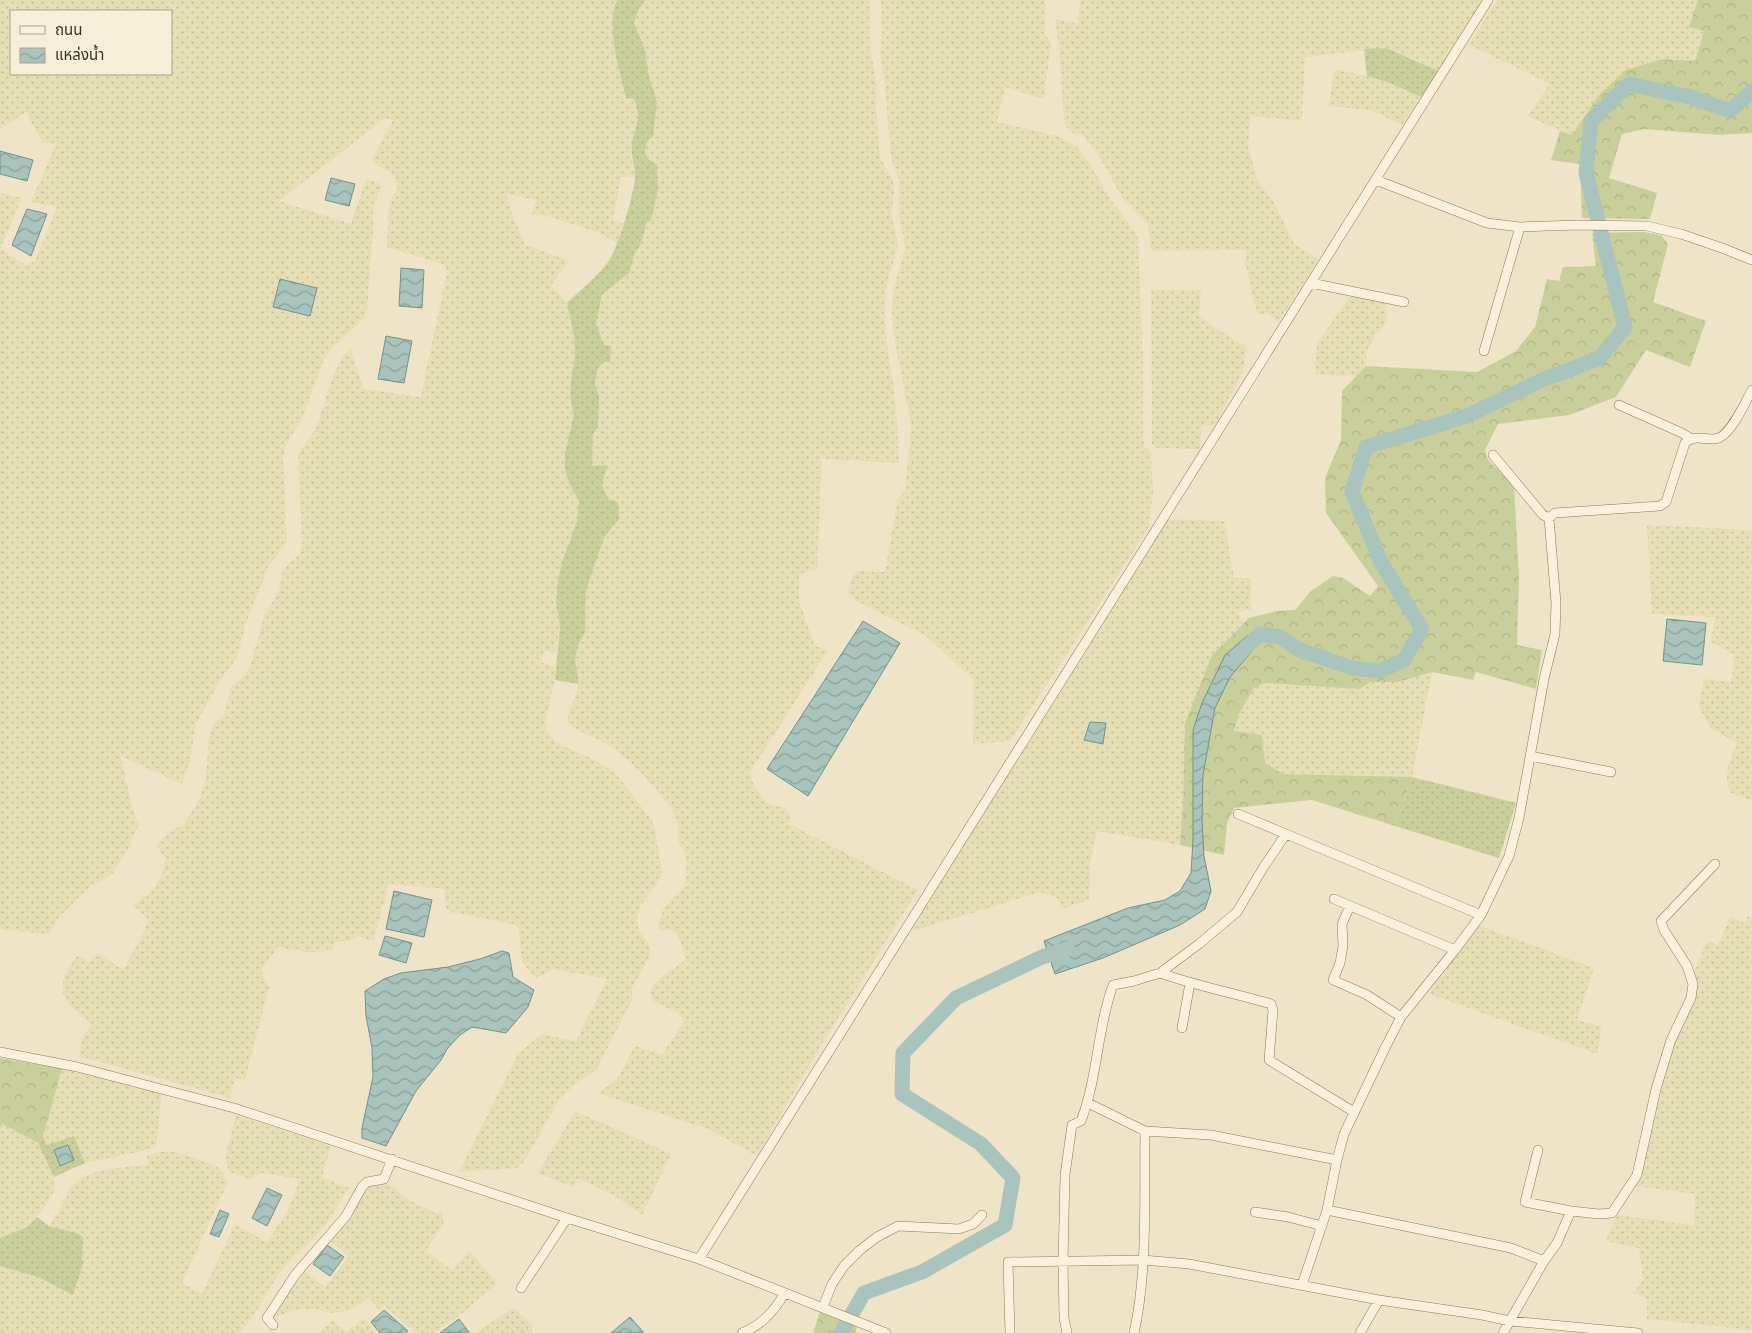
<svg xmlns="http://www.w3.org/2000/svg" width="1752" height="1333" font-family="'Times New Roman','Noto Sans Thai',serif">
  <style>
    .farmland { fill: url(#farmland-dots); fill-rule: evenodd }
    .grass { fill: url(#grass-dots) }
    .forest { fill: url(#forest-crowns) }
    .water { fill: url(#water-waves); stroke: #6f938a }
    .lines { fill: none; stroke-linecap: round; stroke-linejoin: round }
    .river { stroke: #a9c4bc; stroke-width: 15 }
    .minor-casing { stroke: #8d765c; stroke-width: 10 }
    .minor { stroke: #faf1dc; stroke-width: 9 }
  </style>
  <defs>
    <pattern id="farmland-dots" width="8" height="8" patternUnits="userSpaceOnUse" patternTransform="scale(1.25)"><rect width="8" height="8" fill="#e6deb5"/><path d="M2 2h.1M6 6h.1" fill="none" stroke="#c6bf9b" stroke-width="1.8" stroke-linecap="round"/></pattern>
    <pattern id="grass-dots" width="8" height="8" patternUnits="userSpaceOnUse" patternTransform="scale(1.25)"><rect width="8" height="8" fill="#c9cf9b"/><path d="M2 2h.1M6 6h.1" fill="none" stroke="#aeb285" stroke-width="1.8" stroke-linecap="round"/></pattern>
    <pattern id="forest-crowns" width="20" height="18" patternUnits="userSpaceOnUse" patternTransform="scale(1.25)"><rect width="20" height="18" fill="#c9cf9b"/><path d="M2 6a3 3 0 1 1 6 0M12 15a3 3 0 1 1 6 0" fill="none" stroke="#aeb285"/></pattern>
    <pattern id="water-waves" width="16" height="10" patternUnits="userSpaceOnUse" patternTransform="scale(1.25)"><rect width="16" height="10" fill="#a9c4bc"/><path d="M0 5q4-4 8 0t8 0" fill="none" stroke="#8ba098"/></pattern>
  </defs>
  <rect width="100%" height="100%" fill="#f0e4c8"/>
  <path class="farmland" d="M0 0H617L612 16 613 32 625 98 634 99 639 112V119L634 133 631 158 636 176 621 177 613 220 624 223 617 243 597 232 547 216 532 215 536 200 506 194 513 216 525 244 569 261 551 285 567 303 574 335 575 358 571 379 570 398 574 414 565 453V469L569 483 579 501 577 521 562 562 558 580 556 603 560 627 556 653 544 650 541 662 555 667V680L545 721 548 733 557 743 595 760 615 773 632 794 652 821 655 831 662 872 656 885 641 905 637 919 639 931 647 941 651 953 646 964 632 988V1000L596 1070 574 1085 559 1100 524 1162 517 1168 459 1172 518 1054 542 1034 576 1041 607 979 553 969 537 978 529 971 522 961 518 927 511 924 451 912 446 908 444 889 388 884 374 941 357 936 350 941 334 942 333 951 307 952 278 947 261 970 269 988 245 1080 235 1078 230 1098 79 1056 83 1037 91 1024 69 1005 63 993V981L68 969 78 955 88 962 98 953 123 970 143 934 148 919 133 905 150 893 162 876 165 860 157 845 165 835 185 823 200 798 206 778 209 737 213 724 224 714 231 687 247 673 252 661 263 619 278 592 282 574 287 565 299 555 302 545 298 455 316 428 332 379 341 360 350 348 364 389 421 397 447 272 445 265 387 247 389 205 398 187 392 173 374 164 373 158 393 120 384 119 279 201 351 224 366 179 379 183 381 187 373 208V230L367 311 361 321 335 345 324 359 303 416 285 447 283 457 287 542 268 567 245 626 237 658 221 679 196 724 190 761 182 784 121 756 132 808 139 824 127 851 112 874 88 888 59 917 49 934 0 930V249L26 265 35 261 57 207 31 202 56 144 42 142 26 112 0 129ZM11 11H171V74H11Z
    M645 0H870L871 55 876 78V107L880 157 893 182 894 193 891 214 898 244 896 254 887 283 885 307 887 345 896 405 899 463 822 459 817 570 799 574V601L815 646 828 650 751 771V776L753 783 766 803 786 808 791 816 789 824 918 890 814 1057 757 1156 708 1129 597 1093 616 1081 635 1046 662 1055 685 1020 676 1012 653 1001 651 995 652 987 660 978 683 962 685 959 683 948 676 932 670 930 663 931 659 930 658 924 664 908 683 888 687 875 686 862 683 847 678 846V823L672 810 655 788 631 763 611 746 573 728 569 725 567 720 579 684 575 660 578 645 585 632V590L604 538 614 528 613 500 608 499 592 466 593 434 599 396 595 384 596 378 598 368 604 362 611 346 604 345 596 324 598 311 602 295 629 273 635 253 641 244 647 222 651 220 658 190 657 165 647 158 645 151 657 102 647 68 646 52 634 23 639 9Z
    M881 0H1045V34L1051 43 1044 99 1005 87 997 122 1057 136 1076 146 1089 162 1108 196 1134 230 1138 238 1143 358V439L1145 447 1151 453 1153 494 1148 529 1010 741 973 744 974 680 926 636 856 601 848 592 851 579 857 571 885 572 898 499 905 490 911 432 908 404 906 402 902 375 896 349 892 314 894 287 905 249 899 212V180L891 158 884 77 880 53 882 33Z
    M1081 0H1484L1439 71 1407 56 1386 48 1305 57 1302 121 1251 116 1248 146 1257 179 1275 204 1294 244 1319 260 1279 321 1267 314H1257L1245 261 1247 250 1151 251 1148 224 1124 200 1095 150 1082 135 1073 133 1067 127 1064 120 1060 55 1055 19 1077 23Z
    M1497 0H1698L1689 27 1704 30 1695 61 1662 59 1600 94 1572 136 1528 116 1550 84 1469 45Z
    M1335 69 1367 76 1390 83 1421 97 1402 125 1370 110 1328 106Z
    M0 193 22 198 0 249Z
    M1151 290H1201L1199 315 1218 330 1246 346 1243 371 1216 424 1202 427 1200 449 1157 448 1152 444Z
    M1350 296 1386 301 1387 322 1376 335 1367 351 1366 366 1357 376 1315 375 1317 344Z
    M1167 519 1224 521 1234 578H1251V609L1238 612 1243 624 1212 655 1185 723 1183 803 1180 845 1097 831 1090 863 1089 900 1062 909 1057 898 1040 892 910 932Z
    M1647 525 1752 530V801L1730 792 1727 778 1728 765 1737 743 1711 729 1699 707 1704 679 1731 682 1735 655 1711 642 1715 617 1652 614Z
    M1432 672 1412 777 1283 774 1265 763 1234 731 1239 714 1253 689 1265 683 1359 689 1370 682H1398Z
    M1748 916 1752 917V1330L1647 1319V1299L1633 1293 1643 1280 1639 1248 1606 1241 1617 1215 1694 1225 1695 1194 1635 1186 1642 1173 1669 1056 1695 996 1693 974 1707 941 1718 945 1730 917 1745 923Z
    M1478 925 1594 968 1577 1020 1602 1026 1597 1054 1429 994Z
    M62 1069 162 1094 156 1146 142 1151 85 1163 74 1136 47 1145 43 1136Z
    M575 1111 671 1154 642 1215 618 1198 578 1178 573 1187 538 1173Z
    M236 1115 331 1146 322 1177 349 1188 325 1226 279 1273 255 1313 240 1333H0V1266L38 1277 56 1287 82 1260 83 1237 76 1233 49 1226 61 1207 70 1187 80 1179 97 1171 148 1164 147 1155 161 1152H175L210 1163 219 1168 228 1182 182 1283 202 1294 235 1224 267 1242 288 1210 300 1179 263 1173 250 1179 229 1172 225 1158Z
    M2 1124 38 1143 54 1177V1191L44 1208 27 1227 0 1238V1128Z
    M374 1183H385L394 1186 406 1198 434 1213 442 1212 444 1222 426 1251 452 1270 469 1251 498 1283 459 1316 434 1333H415L385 1306 379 1310 368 1297 356 1307 347 1311 329 1313 316 1309H307L293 1311 273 1318V1314L303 1270 325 1287 349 1256 329 1240 356 1207 367 1187Z
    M514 1308 533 1325 532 1333H474Z
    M364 1318 377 1333H319L333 1320 346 1332Z"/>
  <path class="grass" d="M617 0H645L639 9 634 23 646 52 647 68 657 102 653 136 647 142 645 151 647 158 657 165 658 190 651 220 647 222 641 244 635 253 629 273 602 295 596 324 604 345 611 346 610 362H604L598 368 596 378 595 384 599 396 598 426 593 434 592 466 607 465 602 485 608 499 618 502 619 519 604 538 586 590 585 632 578 645 575 660 579 684 555 680 560 627 556 603 558 580 562 562 577 521 579 501 569 483 565 469V453L574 414 570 398 571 379 575 358 574 335 567 303C579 291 598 276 608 262 619 246 633 197 635 178 636 169 631 158 632 147 633 125 644 123 634 99L626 98C620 72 605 24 617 0Z
    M1386 48 1439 71 1421 97 1390 83 1367 76 1364 49Z
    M1412 777 1516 803 1499 858 1395 826Z
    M43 1136 47 1145 74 1136 85 1163 54 1177 38 1143Z
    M37 1217 49 1226 76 1233 83 1237 82 1260 84 1261 73 1295 38 1277 0 1266V1238L27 1227Z"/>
  <path class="forest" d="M1698 0H1752V133L1719 135 1644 129 1622 134 1609 178 1657 193 1650 219 1582 218 1580 164 1551 160 1560 131 1572 135 1600 94 1626 70 1662 59 1695 61 1704 31 1689 27Z
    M1643 232 1661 235 1668 244 1653 302 1706 321 1690 367 1646 350 1616 397 1569 415 1498 424 1485 450 1488 460 1514 486 1519 576 1517 645 1542 650 1536 689 1476 672 1473 680 1432 672 1398 682H1370L1359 689 1265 683 1253 689 1239 714 1234 731 1262 735 1265 763 1283 774 1412 777 1395 826 1312 800 1234 808 1227 823 1224 855 1180 845 1183 803 1185 723 1212 655 1249 618 1277 611 1295 610 1311 591 1333 576 1343 578 1370 596 1378 586 1326 513 1325 478 1341 440 1342 391 1366 366 1477 372 1516 351 1535 327 1547 279 1559 281 1563 267 1596 266 1592 233Z
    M0 1058 62 1069 43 1136 38 1143 2 1124 0 1128Z
    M820 1312 857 1327 855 1333H813Z"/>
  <path class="water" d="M0 151 33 160 27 181 0 174Z
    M331 178 355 184 349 206 325 200Z
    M27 209 47 214 31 256 12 245Z
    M401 268 424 270 422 308 399 306Z
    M280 279 317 288 310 316 273 307Z
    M386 336 412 341 404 383 378 379Z
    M1667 619 1706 623 1702 665 1663 661Z
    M863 621 900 643 808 796 767 769Z
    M1248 635 1254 649 1230 677 1215 708 1203 775 1202 819 1204 856 1211 891 1205 909 1180 925 1103 958 1055 974 1044 941 1128 908 1165 900 1180 891 1191 873 1193 839V730L1202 703 1225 655Z
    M1090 722 1106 723 1103 744 1084 740Z
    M394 891 432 900 424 937 386 929Z
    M385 936 412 943 406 963 379 955Z
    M502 951 509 953 513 977 534 990 528 1007 506 1033 472 1027 460 1035 447 1049 441 1060 416 1091 386 1146 362 1138V1128L373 1077 372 1048 366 1016 365 991 384 979 401 973 448 967 480 959Z
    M68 1145 74 1160 60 1166 54 1150Z
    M267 1188 282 1195 267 1226 252 1218Z
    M220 1210 229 1214 219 1237 210 1234Z
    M327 1245 344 1257 330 1276 313 1264Z
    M384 1310 408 1331 405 1333H380L371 1322Z
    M630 1317 644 1333H611Z
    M459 1319 469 1332 440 1333Z"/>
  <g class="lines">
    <path class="river" d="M1237 656 1260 634 1280 637 1300 650 1352 668 1380 671 1404 660 1422 629 1381 562 1352 492 1366 447 1467 416 1542 380 1600 358 1625 327 1586 173 1591 121 1629 84 1690 97 1730 111 1752 91
      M841 1333 864 1293 922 1272 1005 1225 1013 1178 981 1144 902 1094 903 1053 956 998 1042 957 1068 949"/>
    <defs>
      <path id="minor" d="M1376 180 1487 223 1520 227 1579 225 1647 226 1681 234 1722 248 1752 260
        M1311 283 1404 302
        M1484 351 1520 227
        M1619 405 1682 433 1690 438
        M1493 455 1543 515 1549 518
        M1530 756 1611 772
        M1238 814 1286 834
        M1334 899 1455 950
        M1350 906 1342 924 1343 946 1340 963 1333 980 1367 995 1401 1017
        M1160 973C1197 986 1233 993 1271 1004L1273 1010 1269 1060 1354 1112
        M1182 1028 1190 983
        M0 1052 77 1067 234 1108 567 1218 699 1259 886 1333
        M1088 1103 1145 1131 1211 1135 1337 1160
        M1538 1150 1525 1202 1571 1211
        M1327 1210 1511 1248 1544 1261
        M1255 1212 1288 1217 1322 1226
        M699 1259 1488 0
        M1302 1285 1327 1210 1337 1160 1344 1134 1385 1048 1401 1017 1455 950 1481 915 1509 856 1519 818 1544 679 1555 634 1556 603 1549 518 1555 513 1660 506 1666 502 1685 443C1696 433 1706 442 1719 438 1732 432 1745 403 1752 390
        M521 1288 567 1218
        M823 1307 832 1284 844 1266 860 1250 877 1237 898 1226 959 1229 973 1224 982 1215
        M273 1325 267 1318 295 1275 346 1216 362 1187 367 1182 384 1179 392 1159
        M742 1333C762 1325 774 1311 785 1293
        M1010 1333 1008 1262 1143 1260 1189 1264 1379 1300 1482 1315 1510 1321 1638 1333
        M1067 1333 1064 1318 1063 1262 1065 1175 1072 1125 1081 1121C1098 1077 1097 1029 1113 985L1134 981 1160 973 1199 944 1237 912 1263 868 1286 834 1481 915
        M1134 1333C1148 1270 1144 1196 1145 1131
        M1360 1333 1379 1300
        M1503 1333 1544 1261 1557 1243 1571 1211 1599 1214 1612 1213 1637 1175 1656 1089 1671 1040 1691 998 1693 984 1687 966 1664 930 1661 921 1715 864"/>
    </defs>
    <use href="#minor" class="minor-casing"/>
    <use href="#minor" class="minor"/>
  </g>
  <rect x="10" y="10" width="162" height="65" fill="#f7eed8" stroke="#ada18e"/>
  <rect x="20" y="26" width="25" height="8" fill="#faf1dc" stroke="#ada18e"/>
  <text x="55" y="35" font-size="15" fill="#3d2e20">ถนน</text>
  <rect x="20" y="48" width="25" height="15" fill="url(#water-waves)" stroke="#ada18e"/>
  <text x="55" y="60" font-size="15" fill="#3d2e20">แหล่งน้ำ</text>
</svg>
